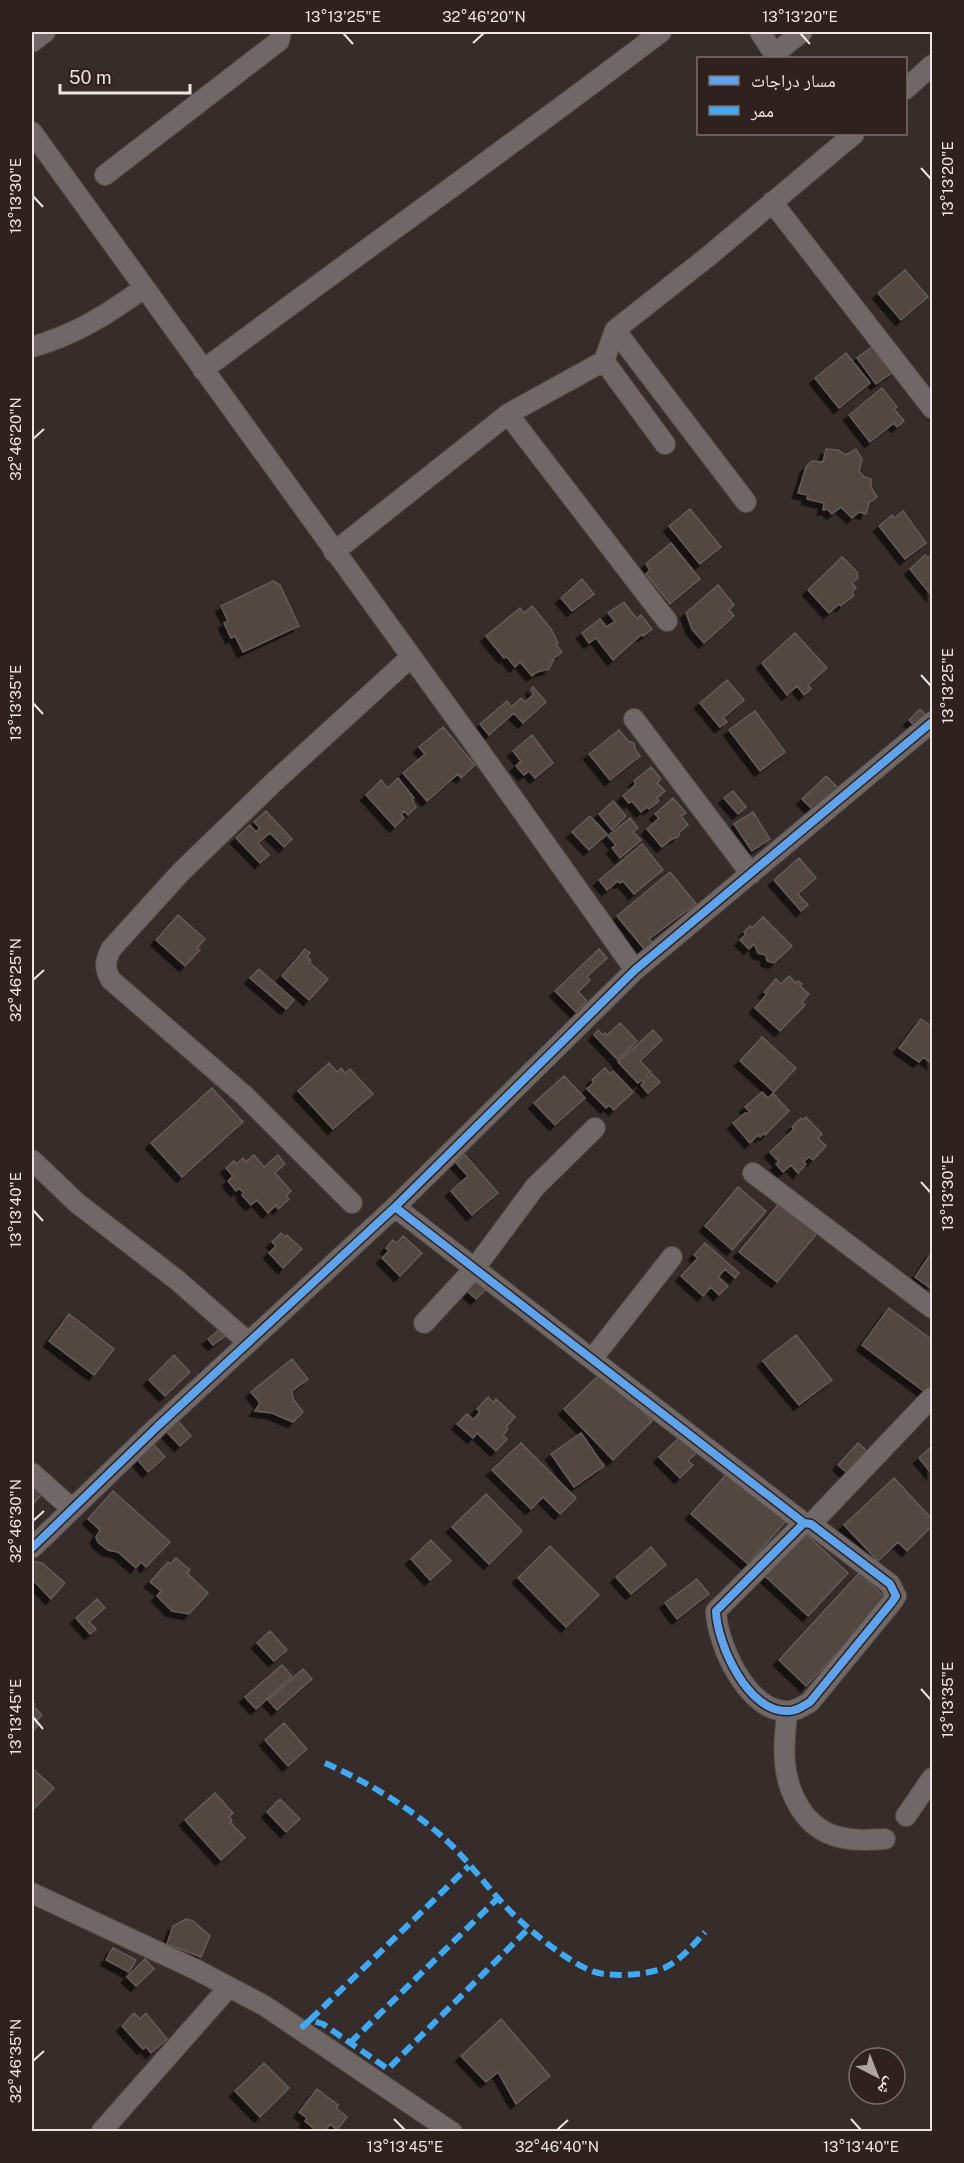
<svg xmlns="http://www.w3.org/2000/svg" width="964" height="2163" font-family="'Public Sans','Noto Naskh Arabic',sans-serif">
  <style>
    .building { fill: #524743; stroke: #635b58; stroke-width: 1.5; filter: url(#shadow) }
    .lines { fill: none; stroke-linecap: round; stroke-linejoin: round }
    .minor-casing { stroke: #534b49; stroke-width: 22 }
    .minor { stroke: #6f6866; stroke-width: 20 }
    .quiet { stroke: #3fa9f5; stroke-width: 6; stroke-dasharray: 12 6; stroke-linecap: butt }
    .cycleway-casing { stroke: #2f211d; stroke-width: 11 }
    .cycleway { stroke: #60a3ed; stroke-width: 8 }
    .ticks { fill: none; stroke: #eee4e1; stroke-width: 2 }
    .neatline { fill: none; stroke: #eee4e1; stroke-width: 2 }
    .ticks-label { font-size: 15px; text-anchor: middle; fill: #eee4e1 }
  </style>
  <defs>
    <filter id="shadow"><feDropShadow dx="-5.5" dy="5.5" stdDeviation="0" flood-color="#0009"/></filter>
  </defs>
  <rect width="100%" height="100%" fill="#362d2a"/>
  <path class="building" d="M905 270 928 297 901 320 878 293Z
    M876 344 894 371 876 384 857 358Z
    M846 353 870 383 839 408 815 378Z
    M882 388 897 407 894 409 904 421 897 427 894 423 870 442 849 415Z
    M826 449 838 450 846 455 856 449 862 459 859 471 864 477 871 479V487L877 497 869 503 866 514 859 512 852 518 841 507 832 514 827 509 823 510 824 503 807 499 808 495 798 493 806 467 812 461 823 462Z
    M690 509 721 547 700 564 669 526Z
    M903 511 926 543 905 559 879 526 892 515 894 518Z
    M671 543 700 579 670 604 646 574 650 570 646 564Z
    M932 554V596L910 569 925 555 928 558Z
    M842 557 857 572 858 578 852 583 856 588 852 592 854 595 841 606 839 604 829 613 808 590Z
    M582 579 594 594 572 611 561 598Z
    M273 581 280 585 299 626 243 652 235 636 231 638 224 623 228 621 221 606Z
    M718 585 734 605 729 610 734 616 704 643 692 629 686 613Z
    M624 602 637 619 641 615 652 629 643 636 642 634 613 660 596 638 589 643 582 633 600 619 606 627 615 621 608 613Z
    M532 606 551 629 558 643 556 644 562 652 554 658 549 669 537 672 532 676 520 662 515 667 507 657 504 658 486 636 520 608 524 613Z
    M795 633 827 668 808 685 811 689 804 695 797 686 787 695 762 663Z
    M727 680 744 700 723 718 727 722 720 727 700 703Z
    M533 687 546 702 523 723 514 713 489 735 480 724 507 701 511 707 521 698 525 702 534 694 531 690Z
    M920 709 928 717 917 728 909 720Z
    M755 711 785 752 760 771 729 730Z
    M443 727 475 765 461 778 458 774 427 801 403 773 425 754 419 747Z
    M619 730 628 741 634 743 635 749 640 756 610 780 589 754Z
    M532 735 553 763 535 778 529 771 524 775 516 766 521 761 513 751Z
    M651 767 661 779 657 783 665 791 657 798 659 801 649 809 647 807 641 812 632 801 629 803 623 796 636 784 634 781Z
    M826 776 841 791 817 814 802 799Z
    M398 778 414 798 412 799 416 807 408 815 404 811 401 814 404 818 395 827 366 795 381 780 388 788Z
    M733 791 746 807 738 814 724 798Z
    M673 798 686 813 681 816 688 825 680 832 678 837 672 839 662 847 647 829 659 818 655 814Z
    M613 801 626 816 612 830 599 814Z
    M266 811 292 839 284 847 270 833 258 843 269 855 260 863 236 838 250 825 256 832 260 828 254 822Z
    M753 812 770 839 752 851 734 824Z
    M590 816 607 834 589 850 572 832Z
    M630 818 638 828 633 832 641 840 620 858 612 848 616 845 608 836Z
    M642 844 663 870 634 894 623 881 620 883 618 881 607 890 599 880Z
    M799 858 816 878 798 894 808 905 801 911 774 880Z
    M670 872 697 905 691 910 689 909 649 939 653 943 645 950 617 916Z
    M178 915 205 939 197 948 200 950 185 966 156 940Z
    M763 917 792 946 774 963 767 961 766 955 758 953 754 944 749 949 740 940 746 934 744 932 750 926 752 928Z
    M305 949 310 953 307 957 311 960 309 962 328 979 309 1000 282 976Z
    M599 949 607 958 587 977 590 980 578 992 587 1001 576 1012 555 991Z
    M259 969 294 1000 286 1009 250 978Z
    M789 976 796 983 798 981 802 984 800 986 809 994 802 1002 805 1005 780 1031 755 1008 767 994 764 992 776 979 781 984Z
    M921 1019 930 1025 932 1024V1064L923 1057 919 1062 899 1048Z
    M620 1023 637 1041 618 1060 594 1035 598 1030 603 1035 605 1033 607 1035Z
    M653 1030 662 1040 640 1061 651 1072 646 1076 648 1078 652 1074 660 1082 648 1093 641 1085 644 1082 642 1080 638 1083 618 1062Z
    M762 1037 796 1068 774 1092 740 1061Z
    M329 1063 337 1072 341 1068 345 1073 350 1069 373 1094 333 1129 298 1091Z
    M605 1068 610 1074 613 1071 633 1092 614 1110 609 1105 606 1108 587 1089 594 1082 592 1080Z
    M564 1076 585 1098 555 1125 534 1103Z
    M212 1088 243 1122 182 1177 151 1143Z
    M762 1092 768 1098 773 1093 789 1111 765 1135 764 1133 760 1137 758 1135 750 1143 733 1123 745 1113 746 1114 750 1112 745 1107Z
    M806 1117 822 1134 818 1138 826 1146 813 1160 809 1157 803 1162 806 1164 798 1173 791 1165 783 1172 776 1164 779 1162 770 1152 794 1129 792 1127 801 1118 803 1120Z
    M254 1155 264 1167 278 1155 285 1164 275 1173 291 1191 286 1196 289 1199 278 1209 276 1205 268 1213 257 1200 251 1205 242 1195 244 1193 239 1188 236 1191 228 1181 233 1176 226 1168 234 1161 236 1164 243 1158 246 1162Z
    M465 1155 498 1193 472 1215 451 1191 468 1176 456 1163Z
    M738 1187 766 1211 732 1250 705 1226Z
    M781 1201 818 1232 777 1282 739 1252Z
    M281 1233 285 1237 287 1235 302 1249 283 1268 269 1253 276 1246 272 1242Z
    M403 1236 422 1253 400 1276 382 1258 389 1251 386 1248 393 1240 397 1243Z
    M705 1243 739 1273 735 1278 725 1269 718 1277 728 1286 719 1295 711 1287 703 1296 681 1276 698 1258 694 1255Z
    M932 1252V1289L915 1277Z
    M476 1278 487 1288 476 1299 465 1289Z
    M889 1308 932 1340V1390L929 1395 862 1345Z
    M69 1314 114 1349 94 1375 49 1341Z
    M220 1329 225 1336 213 1345 208 1339Z
    M796 1335 832 1380 799 1405 763 1361Z
    M174 1355 190 1372 165 1396 149 1380Z
    M292 1359 308 1379 292 1391 293 1399 303 1412 293 1422 272 1413 255 1411 260 1403 251 1392Z
    M603 1371 652 1421 613 1460 564 1409Z
    M488 1397 494 1403 496 1399 515 1417 506 1427 508 1429 503 1435 507 1439 496 1451 477 1433 473 1438 457 1424 467 1414 473 1420 480 1412 477 1409Z
    M178 1421 191 1436 180 1446 166 1431Z
    M581 1433 604 1466 574 1487 551 1454Z
    M683 1434 699 1450 688 1461 693 1465 680 1478 659 1457Z
    M521 1443 576 1498 560 1514 543 1497 531 1509 492 1470Z
    M858 1443 869 1453 850 1475 838 1465Z
    M153 1444 165 1457 148 1472 137 1459Z
    M932 1446V1474L919 1458Z
    M729 1471 786 1521 748 1564 691 1514Z
    M894 1478 932 1519V1526L907 1551 898 1542 878 1561 844 1525Z
    M32 1485 42 1494 32 1505Z
    M113 1491 170 1542 146 1567 141 1562 136 1568 118 1552 108 1550 98 1542 96 1537 100 1530 88 1519Z
    M486 1494 522 1531 489 1564 452 1527Z
    M805 1533 848 1573 808 1616 765 1576Z
    M431 1540 451 1561 430 1580 411 1559Z
    M550 1546 599 1595 566 1627 518 1578Z
    M651 1547 666 1565 631 1594 616 1577Z
    M176 1558 190 1570 187 1573 208 1593 189 1614 172 1611 157 1596 161 1591 150 1582 168 1562 170 1564Z
    M32 1561 42 1563 65 1583 51 1599 32 1579Z
    M859 1573 887 1599 806 1686 779 1660Z
    M697 1579 709 1594 677 1619 665 1603Z
    M97 1599 105 1608 89 1622 96 1629 90 1634 76 1618Z
    M270 1631 287 1650 274 1661 257 1643Z
    M282 1665 292 1676 256 1709 245 1697Z
    M303 1669 312 1679 277 1710 268 1700Z
    M32 1702 35 1704 33 1706 42 1715 35 1722 38 1725 32 1732Z
    M284 1723 307 1749 288 1766 265 1740Z
    M32 1768 54 1788 32 1811Z
    M215 1793 233 1813 229 1817 232 1820 230 1822 245 1838 221 1860 185 1820Z
    M280 1799 300 1819 286 1832 267 1812Z
    M186 1919 193 1921 210 1936 201 1957 167 1944 173 1926Z
    M113 1948 136 1960 129 1972 106 1960Z
    M145 1959 154 1969 136 1986 127 1977Z
    M134 2013 140 2019 146 2013 167 2039 151 2053 146 2047 143 2049 122 2026Z
    M501 2019 550 2076 516 2104 498 2072 486 2082 461 2056Z
    M264 2063 289 2088 260 2117 235 2091Z
    M317 2089 338 2105 336 2108 347 2117 337 2130 330 2124 324 2132H318L305 2121 307 2118 299 2112Z"/>
  <g class="lines">
    <defs>
      <path id="minor" d="M760 32 777 58
        M32 42 45 32
        M774 54 802 32
        M906 89 932 65
        M32 132 481 753 635 970
        M105 175 279 41 281 32
        M772 202 932 408
        M615 330 746 502
        M32 347C75 335 108 314 144 288
        M604 361 665 444
        M203 370C355 256 510 147 661 32
        M508 414 667 621
        M334 552 508 414 604 361 615 330 710 255 854 134
        M634 719 751 874
        M32 1160 77 1203 177 1280 248 1342
        M753 1173 932 1308
        M352 1203 245 1096 111 980C104 968 105 961 111 949L181 872 273 783 411 657
        M395 1207 804 1523 811 1524 890 1584 896 1596 892 1602 810 1702C803 1706 797 1711 788 1711 748 1713 717 1644 716 1611L804 1523
        M424 1323 475 1268 535 1187 595 1128
        M592 1359 672 1257
        M32 1473 72 1509
        M811 1524 932 1397
        M32 1548 157 1427 395 1207 635 970 932 722
        M787 1711C786 1728 783 1746 785 1763 788 1794 805 1829 839 1837 854 1841 869 1840 885 1839
        M906 1816 932 1778
        M32 1893 197 1970 265 2006 452 2132
        M101 2132 229 1987"/>
    </defs>
    <use href="#minor" class="minor-casing"/>
    <use href="#minor" class="minor"/>
    <path class="quiet" d="M325 1763C365 1781 404 1804 437 1832 465 1855 486 1887 511 1912 530 1931 568 1962 592 1971 610 1978 646 1975 664 1968 680 1961 694 1944 705 1932
      M310 2020 469 1866
      M301 2028 310 2020 323 2024 388 2069 529 1928
      M350 2043 498 1898"/>
    <defs>
      <path id="cycleway" d="M395 1207 804 1523 811 1524 890 1584 896 1596 892 1602 810 1702C803 1706 797 1711 788 1711 748 1713 717 1644 716 1611L804 1523
        M32 1548 157 1427 395 1207 635 970 932 722"/>
    </defs>
    <use href="#cycleway" class="cycleway-casing"/>
    <use href="#cycleway" class="cycleway"/>
  </g>
  <path class="ticks" d="M343 33 353 44M800 33 810 44M473 43 484 33M921 168 931 179M33 196 43 207M33 439 44 429M921 675 931 686M33 703 43 714M33 980 44 970M921 1182 931 1193M33 1210 43 1221M33 1521 44 1511M921 1689 931 1700M33 1717 43 1729M33 2061 44 2051M394 2119 405 2130M851 2119 861 2130M557 2130 568 2120"/>
  <rect width="964" height="2163" fill="none" stroke="#2f211d" stroke-width="66"/>
  <rect x="697" y="57" width="210" height="78" fill="#2f211d" stroke="#7b6f6b" stroke-width="1.5"/>
  <rect x="709" y="76" width="30" height="9" fill="#60a3ed" stroke="#7b6f6b" stroke-width="1.5"/>
  <text x="751" y="87" font-size="18" fill="#eee4e1">مسار دراجات</text>
  <rect x="709" y="106" width="30" height="9" fill="#3fa9f5" stroke="#7b6f6b" stroke-width="1.5"/>
  <text x="751" y="117" font-size="18" fill="#eee4e1">ممر</text>
  <g transform="translate(877 2076) rotate(138)"><circle r="28" fill="#2f211d" stroke="#7b6f6b" stroke-width="1.5"/>
  <path d="M0-4.5L10 22L0 15L-10 22Z" fill="#aea4a1"/>
  <text y="-9" font-size="16" font-weight="bold" text-anchor="middle" fill="#eee4e1">ش</text>
  </g>
  <path d="M60 84v9h130v-9" fill="none" stroke="#eee4e1" stroke-width="3"/>
  <text x="69" y="84" font-size="18" fill="#eee4e1" stroke="#2f211d" stroke-width="4.5" paint-order="stroke">50 m</text>
  <rect x="33" y="33" width="898" height="2097" class="neatline"/>
  <g class="ticks-label">
    <text x="343" y="22">13°13'25"E</text>
    <text x="484" y="22">32°46'20"N</text>
    <text x="800" y="22">13°13'20"E</text>
    <text transform="translate(948 179) rotate(-90)" y="5">13°13'20"E</text>
    <text transform="translate(16 196) rotate(-90)" y="5">13°13'30"E</text>
    <text transform="translate(16 439) rotate(-90)" y="5">32°46'20"N</text>
    <text transform="translate(948 686) rotate(-90)" y="5">13°13'25"E</text>
    <text transform="translate(16 703) rotate(-90)" y="5">13°13'35"E</text>
    <text transform="translate(16 980) rotate(-90)" y="5">32°46'25"N</text>
    <text transform="translate(948 1193) rotate(-90)" y="5">13°13'30"E</text>
    <text transform="translate(16 1210) rotate(-90)" y="5">13°13'40"E</text>
    <text transform="translate(16 1521) rotate(-90)" y="5">32°46'30"N</text>
    <text transform="translate(948 1700) rotate(-90)" y="5">13°13'35"E</text>
    <text transform="translate(16 1717) rotate(-90)" y="5">13°13'45"E</text>
    <text transform="translate(16 2061) rotate(-90)" y="5">32°46'35"N</text>
    <text x="405" y="2152">13°13'45"E</text>
    <text x="557" y="2152">32°46'40"N</text>
    <text x="861" y="2152">13°13'40"E</text>
  </g>
</svg>
